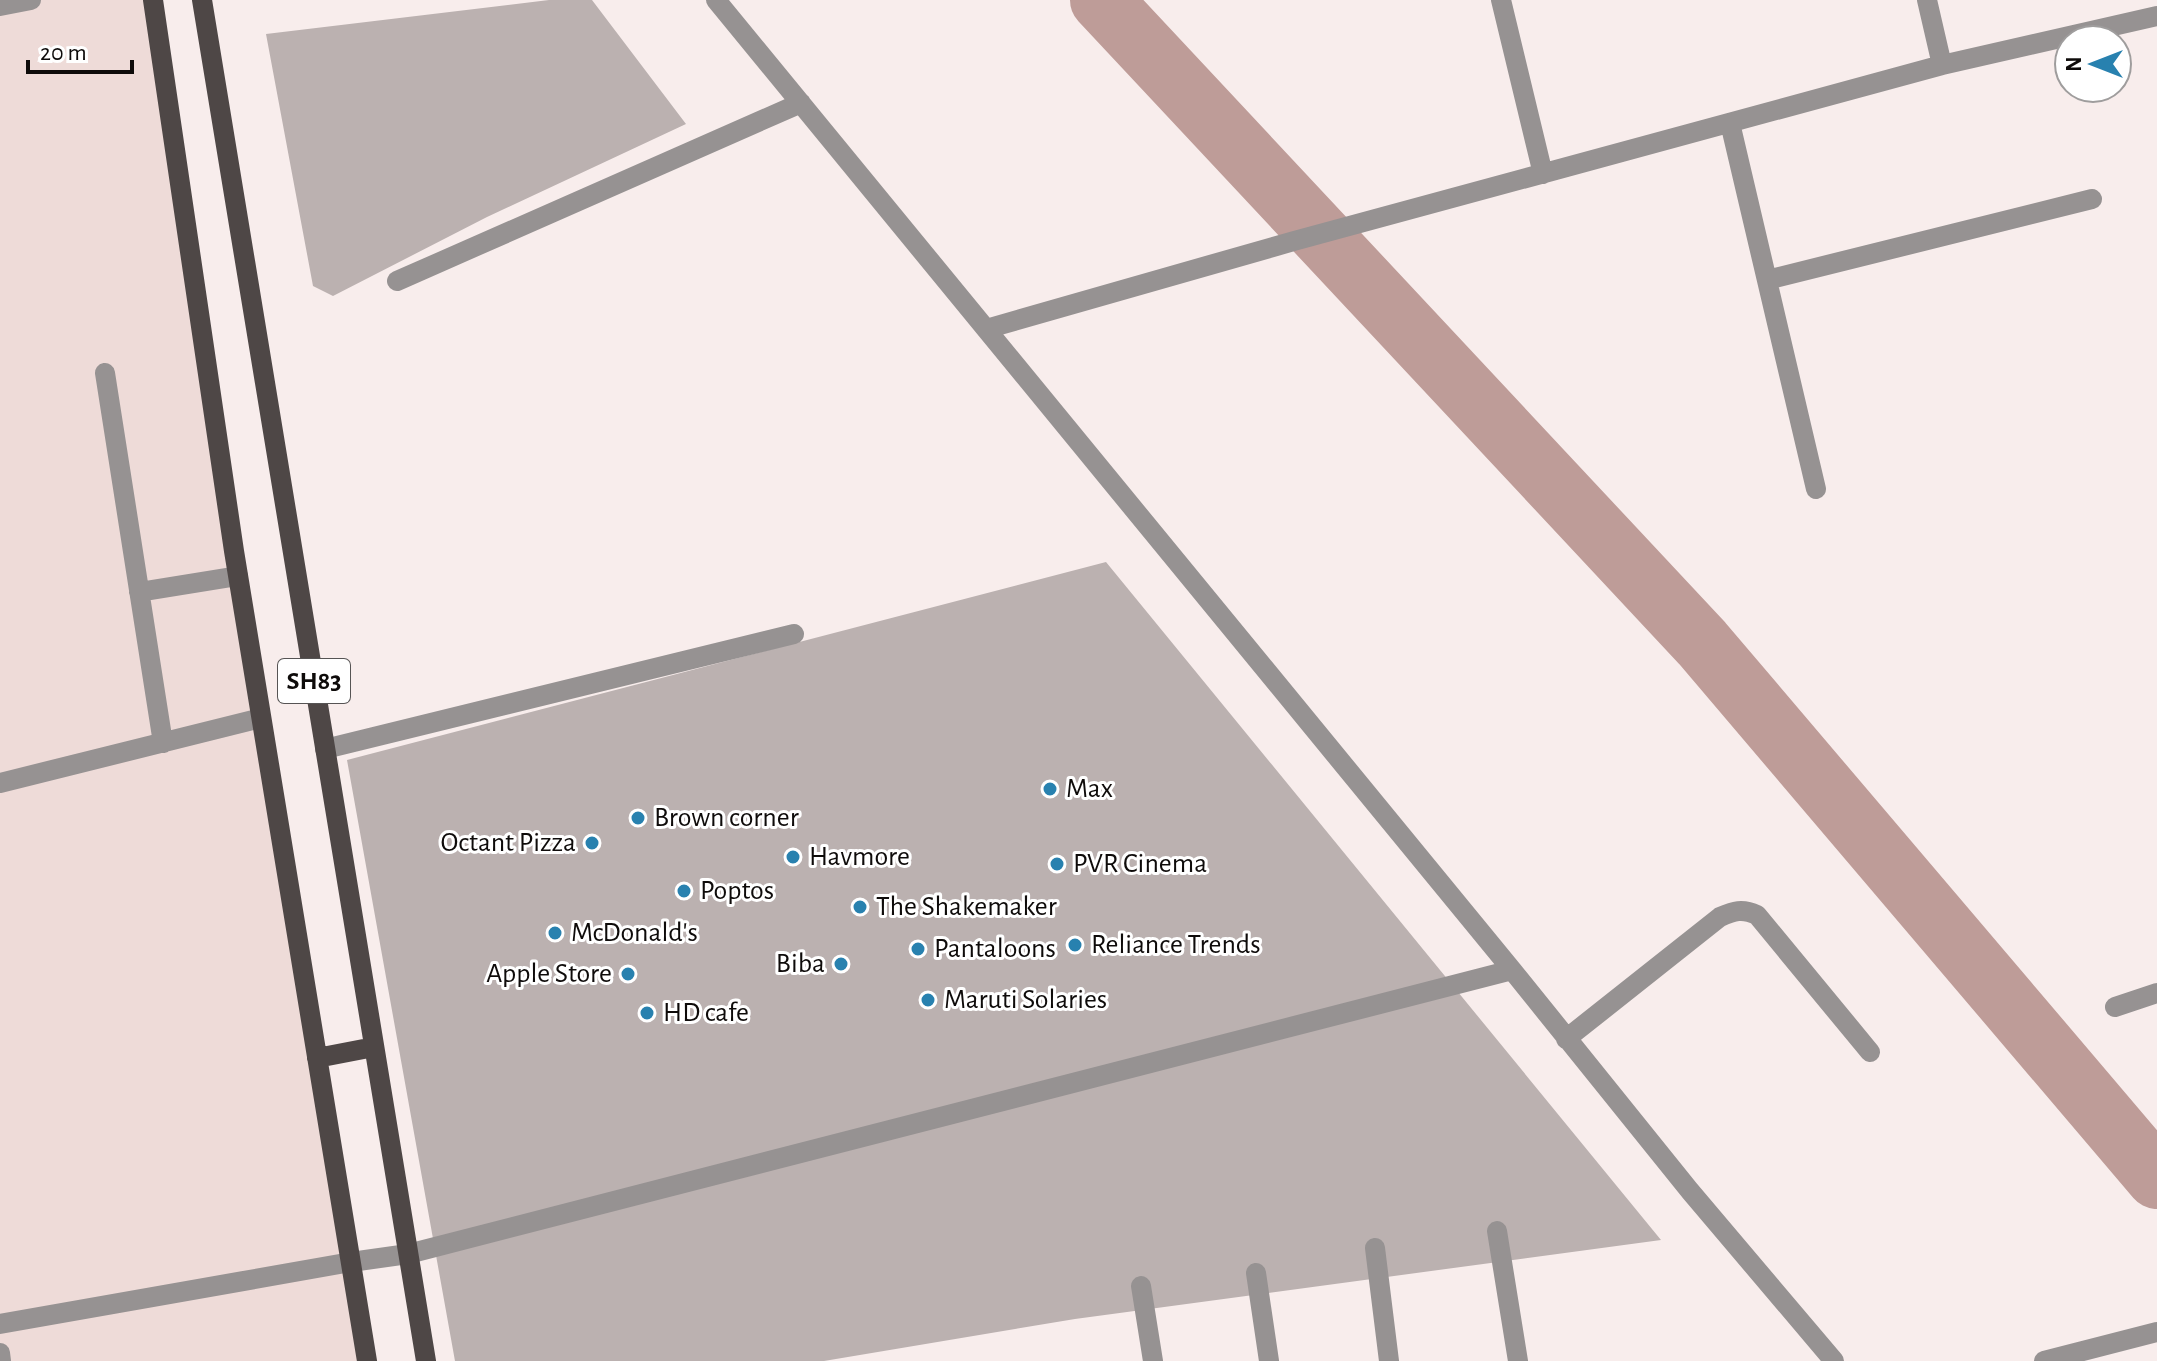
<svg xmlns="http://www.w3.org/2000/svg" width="2157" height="1361" font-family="'Alegreya Sans',sans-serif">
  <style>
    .built { fill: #eedbd8 }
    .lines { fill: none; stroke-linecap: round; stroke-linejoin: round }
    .river { stroke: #be9c98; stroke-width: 62 }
    .building { fill: #bbb1b0 }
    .minor { stroke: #969292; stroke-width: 20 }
    .major { stroke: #4e4746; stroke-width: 20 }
    .poi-dot { fill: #2881af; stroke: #fff; stroke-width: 3 }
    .labels { text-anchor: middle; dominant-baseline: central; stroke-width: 6; stroke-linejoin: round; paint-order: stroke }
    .shield { fill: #fff; stroke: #565454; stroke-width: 2 }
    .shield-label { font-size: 26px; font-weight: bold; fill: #0e0b0a }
    .poi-label { font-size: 28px; fill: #0e0b0a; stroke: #fff; text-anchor: start }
  </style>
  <rect width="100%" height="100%" fill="#f8edec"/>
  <path class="built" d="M0 0H153L373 1361H0Z"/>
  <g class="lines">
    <path class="river" d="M1101 0 1702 643 2157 1178"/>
  </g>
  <path class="building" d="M549 0H592L686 124 487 217 333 296 313 286 266 34Z
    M1106 562 1661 1240 1075 1319 824 1361H455L347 760Z"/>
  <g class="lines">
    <path class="minor" d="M716 0 1512 970 1690 1191 1834 1361
      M1501 0 1543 174
      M1927 0 1942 65
      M0 6 31 0
      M1730 123 1816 489
      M1767 280 2092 199
      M397 281 801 103
      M986 329 1294 241 1942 65 2157 16
      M105 373 163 743
      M139 592 238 576
      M325 749 794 634
      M0 783 261 718
      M2115 1007 2157 993
      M1566 1039 1720 917C1734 911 1742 908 1757 915L1870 1052
      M1497 1231 1518 1361
      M1375 1248 1389 1361
      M1256 1273 1269 1361
      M1141 1286 1153 1361
      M0 1324 351 1262 408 1254 1512 970
      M0 1353 1 1361
      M2044 1361 2157 1332"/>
    <path class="major" d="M153 0 234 551 367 1361
      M202 0 426 1361
      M317 1058 374 1047"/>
  </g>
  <g class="poi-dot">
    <circle cx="1050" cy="789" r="8"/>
    <circle cx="638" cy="818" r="8"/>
    <circle cx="592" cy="843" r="8"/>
    <circle cx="793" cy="857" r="8"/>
    <circle cx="1057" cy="864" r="8"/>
    <circle cx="684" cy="891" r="8"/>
    <circle cx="860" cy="907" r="8"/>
    <circle cx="555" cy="933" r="8"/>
    <circle cx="1075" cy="945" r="8"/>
    <circle cx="918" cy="949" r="8"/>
    <circle cx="841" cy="964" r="8"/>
    <circle cx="628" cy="974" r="8"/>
    <circle cx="928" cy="1000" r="8"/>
    <circle cx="647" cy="1013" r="8"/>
  </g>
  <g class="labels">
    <rect class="shield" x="278" y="659" width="72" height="44" rx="6"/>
    <g class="shield-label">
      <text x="314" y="681">SH83</text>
    </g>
    <g class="poi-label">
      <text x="1066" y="789">Max</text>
      <text x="654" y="818">Brown corner</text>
      <text x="576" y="843" text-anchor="end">Octant Pizza</text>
      <text x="809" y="857">Havmore</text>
      <text x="1073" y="864">PVR Cinema</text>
      <text x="700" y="891">Poptos</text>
      <text x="876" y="907">The Shakemaker</text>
      <text x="571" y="933">McDonald's</text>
      <text x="1091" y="945">Reliance Trends</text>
      <text x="934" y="949">Pantaloons</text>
      <text x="825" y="964" text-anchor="end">Biba</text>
      <text x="612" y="974" text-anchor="end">Apple Store</text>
      <text x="944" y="1000">Maruti Solaries</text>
      <text x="663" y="1013">HD cafe</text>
    </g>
  </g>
  <g transform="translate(2093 64) rotate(270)"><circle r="38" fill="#ffffff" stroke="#9f9d9d" stroke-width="2"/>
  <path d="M0-6L14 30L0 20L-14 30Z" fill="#2881af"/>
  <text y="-12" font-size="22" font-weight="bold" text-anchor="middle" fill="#0e0b0a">N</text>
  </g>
  <path d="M28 60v12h104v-12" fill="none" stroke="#0e0b0a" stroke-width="4"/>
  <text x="40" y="60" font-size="24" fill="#0e0b0a" stroke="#ffffff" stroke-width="6" paint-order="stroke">20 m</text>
</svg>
